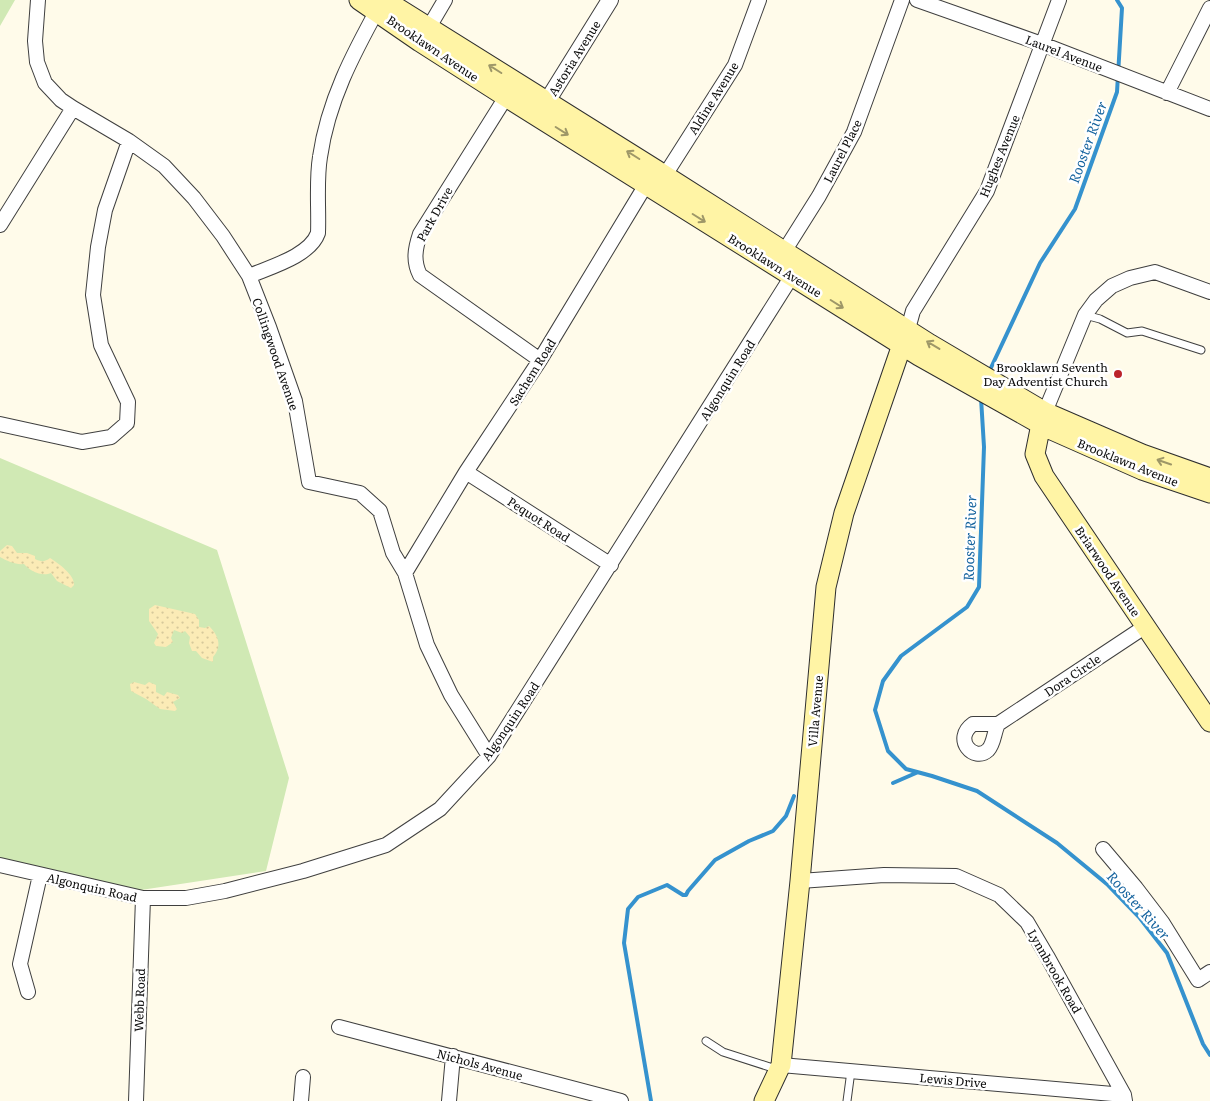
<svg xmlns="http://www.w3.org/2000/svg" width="1210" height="1101" font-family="Literata,serif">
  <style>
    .grass { fill: #d0e9b4 }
    .sand { fill: url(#sand-dots) }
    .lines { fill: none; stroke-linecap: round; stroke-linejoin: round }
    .stream { stroke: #3592ce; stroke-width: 4 }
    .service-casing { stroke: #3f3f3f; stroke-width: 9 }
    .minor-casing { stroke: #3f3f3f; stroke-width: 16 }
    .tertiary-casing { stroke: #3f3f3f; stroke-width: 18 }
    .secondary-casing { stroke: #2e2e2e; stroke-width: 21 }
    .service { stroke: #fff; stroke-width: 7 }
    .minor { stroke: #fff; stroke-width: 14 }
    .tertiary { stroke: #fff; stroke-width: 16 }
    .secondary { stroke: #fff4a5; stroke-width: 19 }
    .oneway { stroke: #9e9768 }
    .poi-dot { fill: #bc232b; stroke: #fff; stroke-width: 2 }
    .labels { text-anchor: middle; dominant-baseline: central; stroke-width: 5; stroke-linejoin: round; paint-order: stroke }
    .street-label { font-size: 12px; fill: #0c0c0c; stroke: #fff }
    .poi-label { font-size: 12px; fill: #0c0c0c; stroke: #fff; text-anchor: end }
    .water-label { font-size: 14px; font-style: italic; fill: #15639e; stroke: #fff }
  </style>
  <defs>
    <pattern id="sand-dots" width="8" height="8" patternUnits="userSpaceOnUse" patternTransform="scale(1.25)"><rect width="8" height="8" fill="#fbebb6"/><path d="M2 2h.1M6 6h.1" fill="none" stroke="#d6c89b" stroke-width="1.8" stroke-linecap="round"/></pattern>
  </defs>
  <rect width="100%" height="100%" fill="#fffbea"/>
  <path class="grass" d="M0 0H15L0 26Z
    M0 458 217 550 289 778 266 871 141 890 0 858Z"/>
  <path class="sand" d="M7 545 12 546 17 553H27L35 556V559C41 562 45 562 50 558 58 563 75 575 74 585L71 588 57 581 51 573C42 577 30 571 24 564 16 565 7 561 0 557V551Z
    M155 605 195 614 199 620V627L205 628 209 626C218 635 223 646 213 657V662L202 658 196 651H192L189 643 190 637 185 631 182 633 174 630 171 638 173 642 166 647 156 646 154 643 158 634 149 621V609Z
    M134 682 145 685 149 682 156 685V692L164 696 167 692 178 695 180 698 173 702 177 709 175 711 160 709 146 699 131 691 130 684Z"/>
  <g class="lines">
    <path class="stream" d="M989 372 1040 263 1075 209 1117 92 1122 8 1117 0
      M981 398 984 447 979 587 967 607 901 656 883 681 875 710 888 751 906 769 932 776 977 791 1057 843 1108 885 1139 917 1167 953 1203 1044 1210 1055
      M893 783 916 773
      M651 1101 624 943 628 909 638 897 667 885 683 895H686L688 891 715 860 749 841 773 831 786 816 794 796"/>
    <defs>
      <path id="service" d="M1085 315 1100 319 1127 333 1142 331 1201 350
        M706 1041 723 1052 779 1070
        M847 1101 851 1071"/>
      <path id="minor" d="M38 0 35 41 37 62 45 83 61 100 73 108 129 141 164 166 194 198 223 236 249 276 269 327 295 401 309 482 360 493 380 511 393 553 405 573 427 645 451 695 489 756
        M917 0 1042 44 1210 109
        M425 34 445 0
        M511 89 420 234C415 249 413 261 420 275L540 360
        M1167 93 1210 8
        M660 183 735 65 759 0
        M0 225 73 108
        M780 258 819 196 854 132 902 0
        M249 276C270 267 310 256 318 233 319 209 316 181 320 157 328 101 353 54 380 5
        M908 329 913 311 987 191 1059 0
        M1045 412 1085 315 1096 300 1112 286 1130 278 1155 272 1210 292
        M0 424 82 442 111 437 127 423 128 402 101 345 93 295 98 247 105 210 129 141
        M466 472 611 565
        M405 573 466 472 540 360 650 178
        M998 724H973C952 739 974 763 988 750 994 744 994 732 998 724L1146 626
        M1103 849 1136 888 1162 922 1198 980 1210 972
        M0 865 143 898H186L225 891 303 871 386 845 440 809 489 756 797 268
        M800 881 884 875 956 876 999 895 1027 922 1047 956 1124 1095 1125 1101
        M28 992 20 964 40 875
        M339 1027 621 1101
        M781 1065 1124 1095
        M136 1101 143 898
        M301 1101 303 1077
        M449 1101 453 1056"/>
      <path id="tertiary" d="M541 111 610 0"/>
      <path id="secondary" d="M359 0 420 42 506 97 919 356 1047 428 1142 470 1210 493
        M385 0 655 169 930 344 1045 412 1142 454 1210 478
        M1045 412 1041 424 1035 454 1044 476 1210 722
        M764 1101 781 1065 800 881 826 587 844 513 906 333"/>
    </defs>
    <use href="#service" class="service-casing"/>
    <use href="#minor" class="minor-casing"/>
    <use href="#tertiary" class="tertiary-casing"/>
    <use href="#secondary" class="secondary-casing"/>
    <use href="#service" class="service"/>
    <use href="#minor" class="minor"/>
    <use href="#tertiary" class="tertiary"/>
    <use href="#secondary" class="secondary"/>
  </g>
  <defs><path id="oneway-shaft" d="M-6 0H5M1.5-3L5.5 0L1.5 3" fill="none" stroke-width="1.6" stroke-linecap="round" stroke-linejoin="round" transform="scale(1.25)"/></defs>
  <g class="oneway">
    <use href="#oneway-shaft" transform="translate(495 69) rotate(-148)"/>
    <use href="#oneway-shaft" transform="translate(562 131) rotate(32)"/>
    <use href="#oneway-shaft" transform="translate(633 155) rotate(-148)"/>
    <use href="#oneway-shaft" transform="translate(699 218) rotate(32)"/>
    <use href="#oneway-shaft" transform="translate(837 304) rotate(32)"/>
    <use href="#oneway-shaft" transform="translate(933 345) rotate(-149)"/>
    <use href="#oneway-shaft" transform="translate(1164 462) rotate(-161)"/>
  </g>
  <circle class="poi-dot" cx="1118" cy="374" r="5"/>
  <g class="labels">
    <g class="street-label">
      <text transform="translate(433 48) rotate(34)">Brooklawn Avenue</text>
      <text transform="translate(1064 53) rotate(21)">Laurel Avenue</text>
      <text transform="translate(574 58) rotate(-58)">Astoria Avenue</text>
      <text transform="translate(713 98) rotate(-58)">Aldine Avenue</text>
      <text transform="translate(842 151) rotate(-63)">Laurel Place</text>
      <text transform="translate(999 156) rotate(-68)">Hughes Avenue</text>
      <text transform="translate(434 214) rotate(-61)">Park Drive</text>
      <text transform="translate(775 265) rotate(32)">Brooklawn Avenue</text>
      <text transform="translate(276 354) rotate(71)">Collingwood Avenue</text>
      <text transform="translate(532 372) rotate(-58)">Sachem Road</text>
      <text transform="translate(727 380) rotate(-58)">Algonquin Road</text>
      <text transform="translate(1128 462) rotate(22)">Brooklawn Avenue</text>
      <text transform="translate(539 519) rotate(33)">Pequot Road</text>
      <text transform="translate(1108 571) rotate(56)">Briarwood Avenue</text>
      <text transform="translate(1072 675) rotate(-34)">Dora Circle</text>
      <text transform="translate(815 711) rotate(-85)">Villa Avenue</text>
      <text transform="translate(510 721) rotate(-56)">Algonquin Road</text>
      <text transform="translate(92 887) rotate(13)">Algonquin Road</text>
      <text transform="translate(1055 971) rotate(60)">Lynnbrook Road</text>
      <text transform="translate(139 1000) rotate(-88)">Webb Road</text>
      <text transform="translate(480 1064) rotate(15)">Nichols Avenue</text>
      <text transform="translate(953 1080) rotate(5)">Lewis Drive</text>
    </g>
    <g class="poi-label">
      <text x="1108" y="367">Brooklawn Seventh<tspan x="1108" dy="14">Day Adventist Church</tspan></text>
    </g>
    <g class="water-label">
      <text transform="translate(1087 142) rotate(-70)">Rooster River</text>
      <text transform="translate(969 538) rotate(-88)">Rooster River</text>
      <text transform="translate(1139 905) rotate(48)">Rooster River</text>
    </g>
  </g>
</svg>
